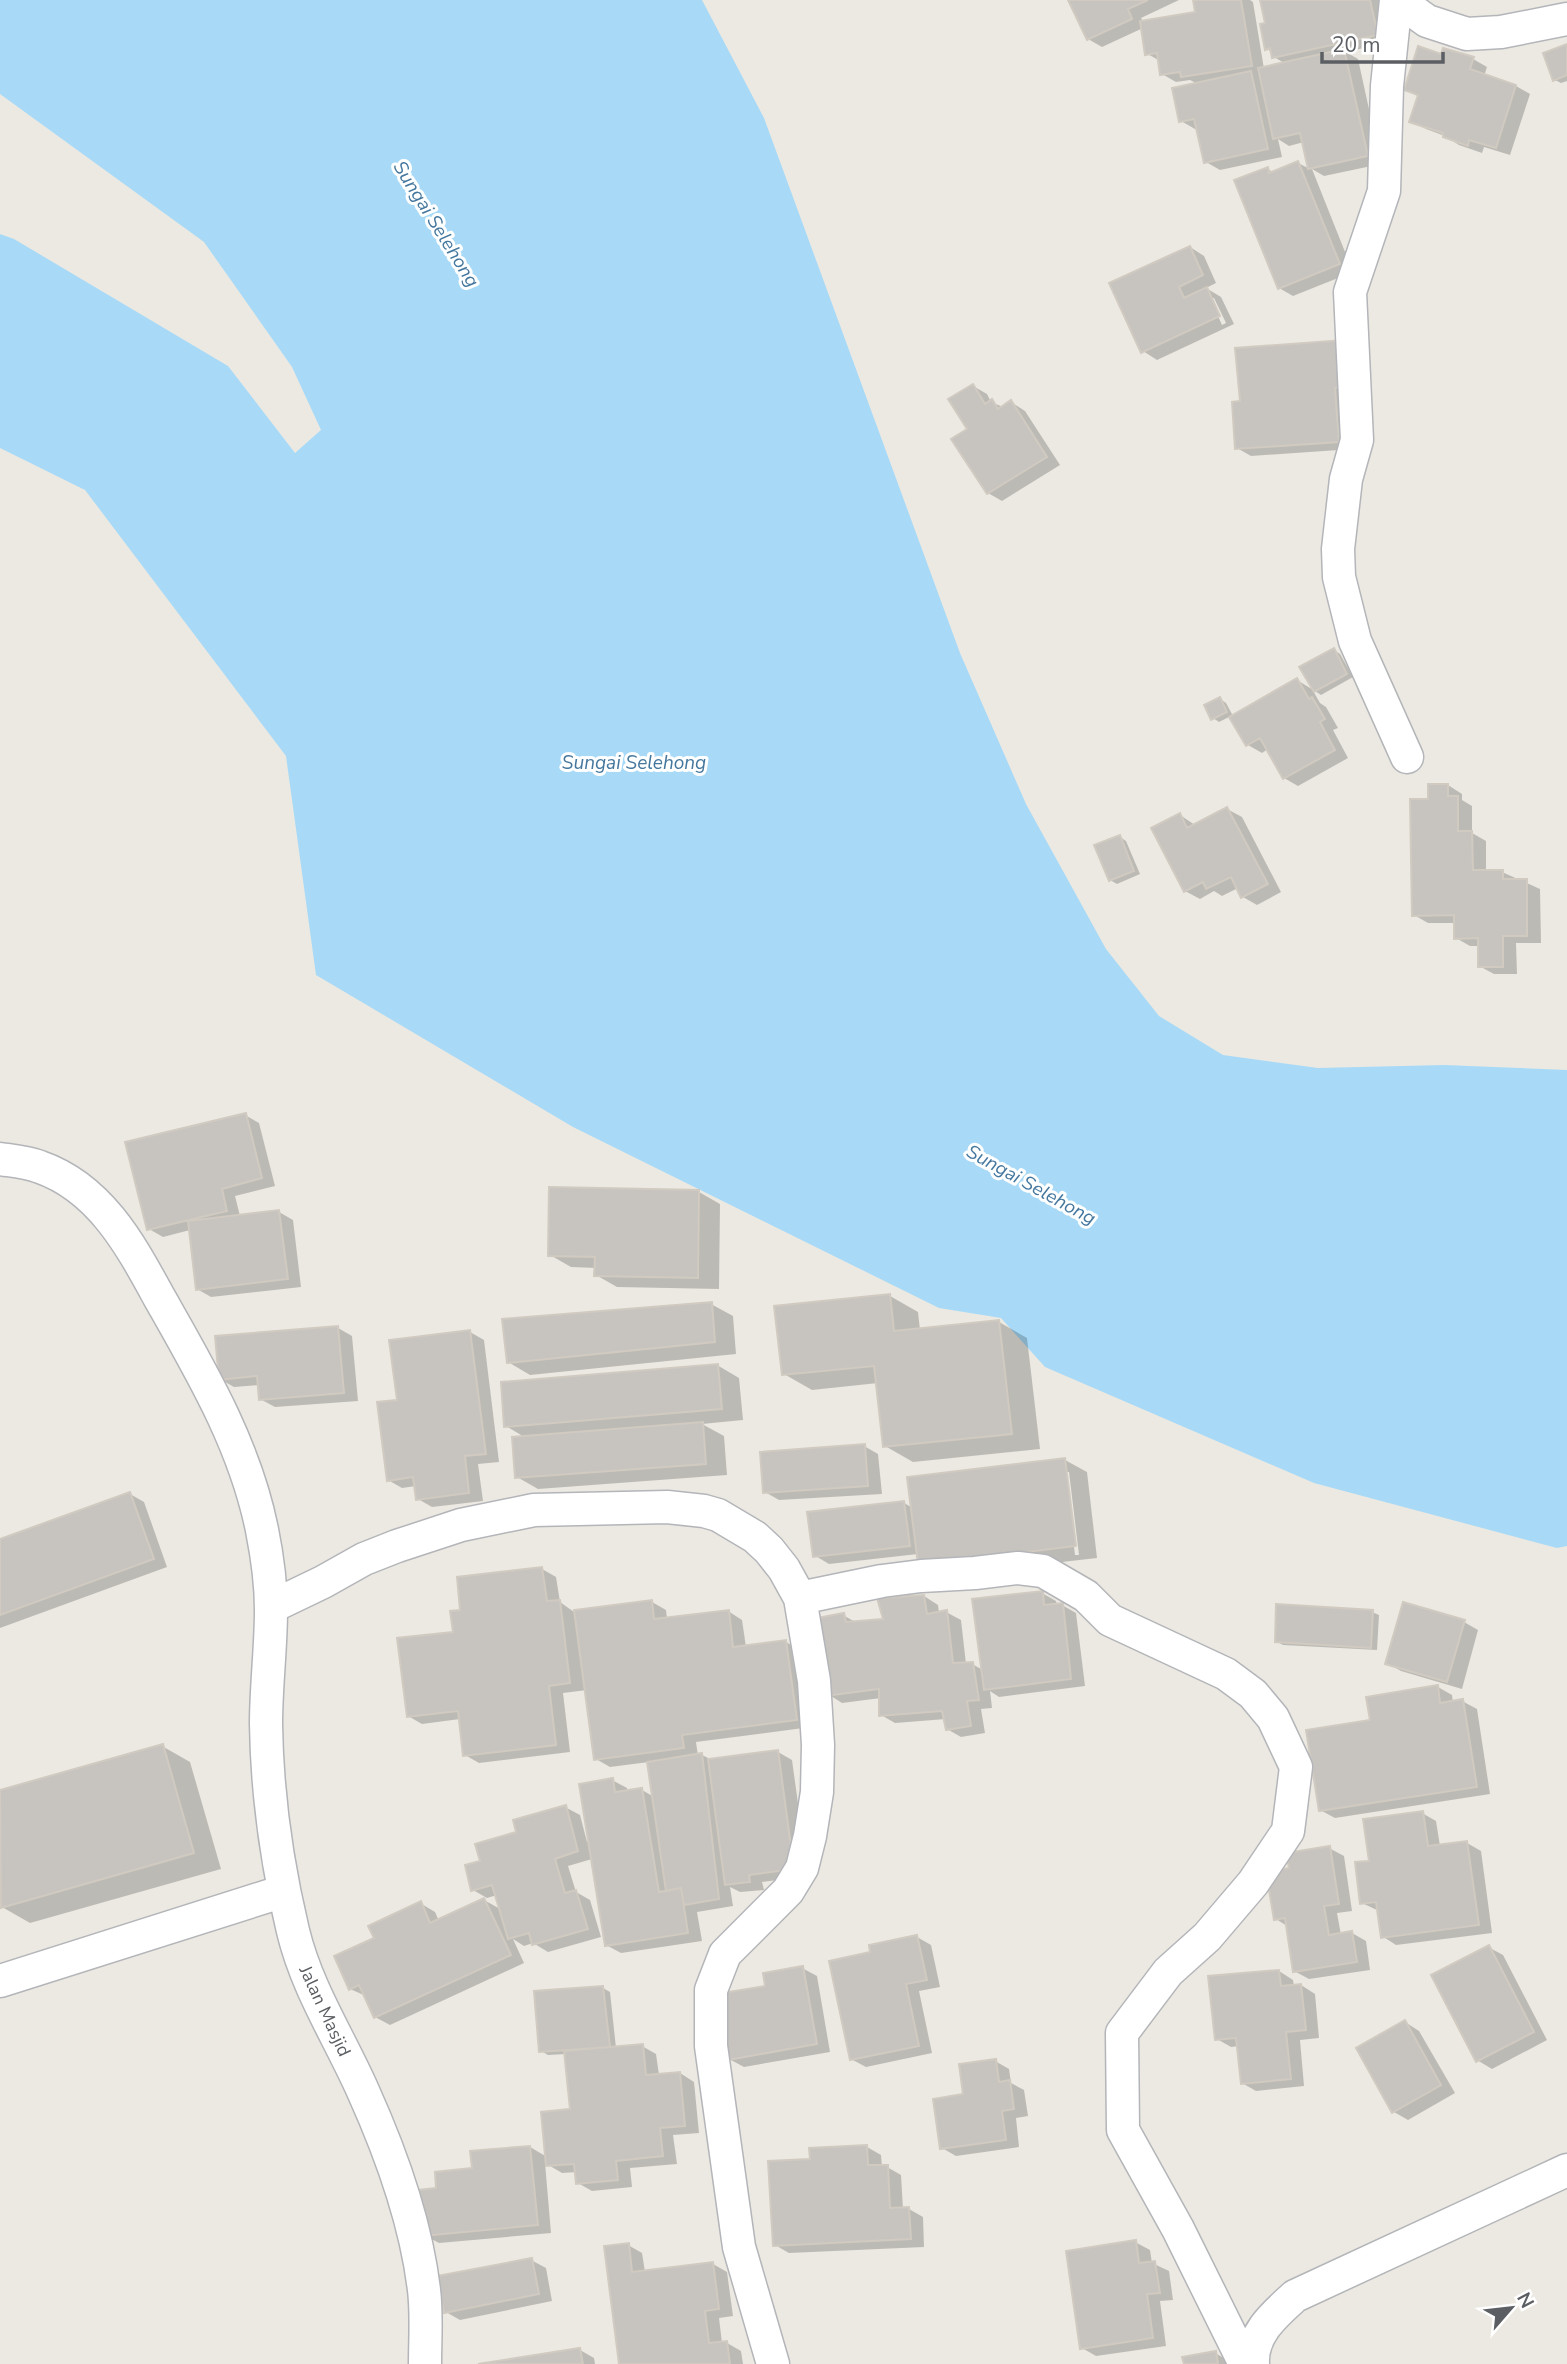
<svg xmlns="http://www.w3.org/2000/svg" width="1567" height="2364" font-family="'Nunito Sans',sans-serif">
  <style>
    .water { fill: #a8daf7 }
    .shadow { fill: #0003; fill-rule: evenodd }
    .building { fill: #c7c4c0; stroke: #d0cac1; stroke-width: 2 }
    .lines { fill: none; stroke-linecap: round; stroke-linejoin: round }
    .minor-casing { stroke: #b3b5b9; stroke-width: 35 }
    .minor { stroke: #fff; stroke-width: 32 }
    .labels { text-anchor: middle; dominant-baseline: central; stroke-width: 6; stroke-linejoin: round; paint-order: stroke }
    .street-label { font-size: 18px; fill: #5b5e62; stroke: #fff }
    .water-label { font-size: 19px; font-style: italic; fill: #44779e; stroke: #fff }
  </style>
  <rect width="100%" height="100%" fill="#ece9e2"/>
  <path class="water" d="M0 0H702L764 118 960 653 1026 804 1106 949 1159 1016 1223 1055 1318 1068 1444 1065 1567 1070V1546L1557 1548 1314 1483 1045 1367 1001 1318 939 1308 573 1127 316 975 286 756 85 490 0 448V234L14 239 228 366 295 453 321 430 292 367 204 242 0 94Z"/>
  <path class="shadow" d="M1070 0H1179L1141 18 1143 22 1196 14 1197 0H1250L1253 2 1264 69 1286 64 1274 57 1273 53 1267 49V24L1262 0H1381L1391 42 1346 52 1358 59 1381 164 1324 176 1312 169 1353 272 1293 296 1279 288 1268 169 1274 173 1298 163 1310 169 1304 142 1289 146 1278 139 1282 157 1220 170 1206 162 1198 129H1195L1181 121 1198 84 1190 80 1176 82 1162 74 1160 61 1146 53 1143 28 1102 47 1088 39Z
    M1567 46V81L1561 83 1555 80Z
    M1442 56 1473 59 1487 67 1484 76 1516 86 1530 94 1510 155 1484 147 1482 153 1459 145 1445 136 1426 129 1412 121 1419 97 1406 89Z
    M1190 247 1204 256 1216 283 1206 288 1221 297 1234 324 1157 360 1143 351ZM1210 298H1214L1226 323 1222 325Z
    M1359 350 1353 449 1251 456 1237 448 1241 403Z
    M973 386 987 394 991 402 1003 407 1011 402 1025 411 1060 465 1002 501 988 493 969 429Z
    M1334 650 1340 654 1353 677 1321 695 1312 689 1320 703 1326 707 1338 728 1333 730 1348 758 1298 786 1284 778 1268 749 1262 753 1248 745 1231 716 1219 722 1213 718 1220 699 1226 703 1233 716 1297 680 1315 691Z
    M1448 785 1462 794V800L1472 806V833L1486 841V872H1502L1540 889 1541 943H1516L1517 974H1494L1479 966V946H1470L1456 938V923H1428L1414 915 1430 800Z
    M1227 809 1242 817 1281 892 1257 905 1243 897 1238 888 1222 896 1214 891 1200 899 1185 891 1180 815 1195 825Z
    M1120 837 1126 841 1140 874 1117 884 1110 880Z
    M245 1115 259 1123 275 1186 235 1196 240 1216 279 1212 293 1220 301 1287 211 1297 197 1289 190 1230 163 1237 149 1229Z
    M699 1192 720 1204 719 1289 617 1287 596 1275V1268L571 1267 550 1255Z
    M890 1296 918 1312 920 1330 999 1322 1027 1338 1040 1449 913 1462 885 1446 878 1383 812 1390 784 1374Z
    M711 1304 733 1316 736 1354 530 1375 508 1362Z
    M338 1328 352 1336 358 1401 275 1407 260 1399 259 1385 234 1387 220 1379Z
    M470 1332 484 1340 499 1462 478 1464 483 1501 432 1507 418 1499 416 1486 402 1488 388 1480 399 1401Z
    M717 1365 739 1378 743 1420 702 1424 724 1436 727 1475 538 1489 517 1477 526 1438 506 1426Z
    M864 1446 878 1454 882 1494 779 1500 765 1492Z
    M1065 1460 1087 1472 1097 1558 941 1576 918 1554 829 1564 814 1555 904 1503 913 1508ZM1065 1472H1069L1079 1555H1075Z
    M130 1494 144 1502 167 1567 0 1628V1541Z
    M542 1569 556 1577 560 1602 574 1612 652 1602 666 1610 667 1619 728 1611 742 1620 746 1647 786 1642 800 1650 811 1727 696 1742 698 1756 702 1755 712 1760 778 1752 792 1760 808 1876 762 1882 764 1890 740 1892 730 1887 733 1906 697 1912 702 1941 621 1953 606 1945 592 1859 568 1866 576 1892 590 1900 601 1937 548 1952 533 1943 524 1946 513 1939 524 1963 390 2025 375 2017 366 1996 350 1989 376 1939 420 1903 435 1912 439 1921 484 1900 502 1910 497 1895 487 1898 473 1890 482 1862 519 1834 565 1807 580 1815 587 1842H590L612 1780 627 1788V1792L642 1790 654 1797 649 1762 610 1767 596 1759 587 1690 563 1693 570 1752 479 1763 465 1755 460 1719 422 1724 408 1716 455 1633 462 1611Z
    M1042 1593 1056 1601 1057 1605H1062L1076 1613 1085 1686 999 1697 990 1691 992 1708 981 1709 985 1733 961 1737 947 1729 946 1719 895 1723 881 1715V1698L842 1703 828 1694 843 1615 857 1623 885 1620 924 1596 938 1605 939 1613 946 1612 961 1620 966 1664H972L983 1670Z
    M1372 1612 1379 1615 1377 1650 1283 1645 1276 1641Z
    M1464 1622 1478 1630 1462 1689 1401 1671 1387 1663Z
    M1438 1687 1452 1695 1453 1703 1462 1701 1477 1709 1490 1794 1335 1818 1320 1810 1372 1722Z
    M162 1746 190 1762 221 1869 30 1923 2 1907 0 1899V1791Z
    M1422 1813 1436 1821 1440 1846 1467 1843 1481 1851 1492 1933 1396 1945 1382 1936 1379 1911 1362 1903 1371 1862Z
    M1329 1848 1344 1856 1352 1911 1337 1913 1341 1935 1352 1933 1366 1941 1370 1970 1309 1979 1294 1971 1287 1926 1276 1919Z
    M917 1937 931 1945 940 1987 919 1991 932 2053 866 2067 851 2059 872 1953Z
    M1488 1947 1503 1955 1547 2040 1492 2069 1477 2060Z
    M802 1968 817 1976 830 2052 744 2067 729 2059 767 1987Z
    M1279 1971 1293 1980 1294 1986 1301 1985 1315 1994 1319 2038 1300 2040 1304 2086 1256 2091 1242 2083 1239 2046 1231 2047 1217 2039Z
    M603 1988 610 1992 616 2048 642 2046 656 2054 659 2075 680 2073 694 2082 699 2133 673 2135 677 2164 630 2168 632 2187 592 2191 578 2183 577 2172 562 2173 545 2163 551 2233 439 2243 424 2235 438 2189 474 2170 530 2147 547 2157 571 2111 566 2054 548 2055 541 2051Z
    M1405 2022 1419 2031 1455 2093 1408 2120 1394 2112Z
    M995 2061 1009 2069 1011 2083 1024 2090 1028 2116 1016 2118 1019 2147 956 2156 942 2148 965 2095Z
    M867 2147 881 2155 882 2167H887L901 2175 903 2209H909L923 2217 924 2247 789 2253 775 2245 812 2161Z
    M1135 2242 1150 2250 1152 2263 1169 2271 1173 2300 1160 2301 1166 2346 1096 2356 1082 2348Z
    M628 2245 642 2253 645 2272 713 2264 727 2272 733 2316 719 2318 722 2343H727L741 2351 743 2364H620Z
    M531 2260 546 2268 552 2301 460 2320 446 2312Z
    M580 2350 594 2358 595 2364H489Z
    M1215 2353 1229 2361 1230 2364H1185Z"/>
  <path class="building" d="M1068 0H1148L1128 9 1132 19 1087 40Z
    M1193 0H1241L1252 66 1181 77 1180 72 1160 75 1157 53 1145 55 1140 21 1195 12Z
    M1260 0H1370L1378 35 1272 58 1270 48 1265 50 1260 24 1265 23Z
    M1567 44V75L1553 81 1543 53Z
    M1418 46 1441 54 1443 48 1474 57 1470 69 1516 85 1496 148 1469 140 1468 146 1443 137V133L1409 122 1418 95 1404 90Z
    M1344 49 1368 156 1308 169 1300 133 1273 139 1258 68Z
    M1251 71 1268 149 1204 163 1194 119 1179 122 1172 88Z
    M1298 161 1340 264 1278 289 1234 180 1268 167 1269 173Z
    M1190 246 1203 275 1179 287 1184 298 1207 287 1220 316 1141 353 1109 283Z
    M1345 340 1349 386 1335 388 1339 442 1235 449 1232 402 1240 401 1235 348Z
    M973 384 985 404 992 399 998 409 1011 400 1047 457 987 494 951 439 967 429 948 399Z
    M1334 648 1347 674 1314 692 1299 667Z
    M1297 678 1309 699 1312 697 1325 719 1320 722 1335 750 1283 779 1260 738 1246 746 1229 717Z
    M1220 697 1227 712 1211 720 1204 705Z
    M1428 784H1448V796H1458V831H1472L1473 870H1503V879H1527V936H1503V967H1478V938L1454 939V915L1412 916 1410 799H1428Z
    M1227 807 1268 884 1241 898 1231 877 1206 889 1203 882 1184 892 1151 828 1180 813 1187 828Z
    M1120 835 1134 871 1109 881 1094 845Z
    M246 1113 262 1178 222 1189 227 1211 147 1230 125 1142Z
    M549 1187 699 1190 698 1278 594 1276 595 1257 548 1256Z
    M279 1210 288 1279 196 1290 188 1221Z
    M890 1294 894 1331 999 1320 1012 1434 883 1447 874 1366 782 1375 774 1306Z
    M712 1302 715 1342 507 1363 502 1319Z
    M338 1326 344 1393 259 1400 257 1376 219 1380 215 1336Z
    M470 1330 486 1454 465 1456 469 1493 416 1500 413 1477 387 1481 377 1402 397 1400 389 1340Z
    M718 1364 722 1409 504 1427 501 1382Z
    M703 1422 706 1464 515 1478 512 1437Z
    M865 1444 868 1486 763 1493 760 1452Z
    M1065 1458 1076 1546 918 1565 907 1477Z
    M130 1492 154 1559 0 1615V1539Z
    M904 1501 910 1546 813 1557 807 1512Z
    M542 1567 547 1601 560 1600 570 1683 549 1686 556 1745 463 1756 458 1711 407 1717 397 1638 453 1632 450 1611 460 1610 457 1577Z
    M1043 1591 1044 1605 1063 1603 1071 1679 984 1690 972 1599Z
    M924 1595 927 1614 947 1610 953 1663 973 1662 979 1700 967 1701 971 1726 946 1730 942 1711 879 1716V1689L826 1696 817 1618 844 1613 846 1622 883 1619 877 1598Z
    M652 1600 654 1619 729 1610 733 1647 786 1640 797 1720 682 1735 684 1748 594 1760 574 1610Z
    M1403 1602 1465 1620 1447 1682 1385 1664Z
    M1276 1604 1373 1610 1371 1648 1275 1642Z
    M1438 1685 1440 1703 1463 1699 1477 1787 1319 1811 1306 1730 1370 1720 1366 1697Z
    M163 1744 194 1853 1 1908 0 1790Z
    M778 1750 794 1869 749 1875 750 1882 725 1885 708 1759Z
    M702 1753 719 1899 684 1905 681 1888 666 1891 647 1762Z
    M613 1778 615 1792 642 1788 659 1892 681 1888 688 1933 605 1946 579 1784Z
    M566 1805 578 1851 555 1859 565 1893 576 1890 588 1929 532 1945 529 1933 508 1939 492 1885 471 1891 465 1865 480 1861 475 1844 516 1832 513 1820Z
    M1423 1811 1428 1846 1467 1841 1479 1925 1381 1938 1376 1902 1360 1904 1355 1862 1369 1861 1363 1819Z
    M1330 1846 1339 1904 1324 1906 1329 1935 1352 1931 1357 1962 1293 1972 1285 1918 1274 1920 1266 1872 1289 1868 1286 1853Z
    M484 1898 511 1955 374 2018 359 1985 349 1990 334 1956 374 1938 368 1926 421 1901 430 1923Z
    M917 1935 927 1980 906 1984 919 2046 850 2060 829 1961 870 1952 869 1945Z
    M1489 1945 1534 2032 1476 2062 1431 1975Z
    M803 1966 817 2044 728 2060 716 1994 765 1986 763 1973Z
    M1279 1970 1281 1986 1301 1984 1306 2030 1286 2032 1291 2079 1241 2084 1236 2038 1215 2040 1208 1976Z
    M603 1986 610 2047 539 2052 534 1991Z
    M1405 2020 1441 2085 1392 2113 1356 2048Z
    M643 2044 646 2075 680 2072 685 2126 660 2128 663 2156 616 2161 618 2180 576 2184 574 2164 546 2166 541 2112 570 2109 564 2051Z
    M996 2059 999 2082 1010 2080 1014 2109 1002 2111 1006 2140 940 2149 933 2099 963 2094 959 2064Z
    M867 2145 868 2165H888L890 2208 909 2207 911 2239 773 2246 768 2161 810 2159 809 2148Z
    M530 2146 538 2225 423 2236 419 2190 436 2188 435 2172 472 2168 470 2151Z
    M1136 2240 1139 2263 1155 2261 1160 2293 1147 2294 1153 2338 1080 2349 1066 2251Z
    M629 2243 632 2272 713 2262 719 2309 705 2311 709 2343 727 2341 730 2364H619L604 2246Z
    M532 2258 539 2294 444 2313 437 2276Z
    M580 2348 583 2364H478Z
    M1216 2351 1218 2364H1184L1182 2357Z"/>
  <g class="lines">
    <defs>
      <path id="minor" d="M1396 0 1387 86 1384 191 1350 292 1357 440 1346 479 1338 549 1339 577 1355 641 1407 757
        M1398 0 1427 21 1467 34 1501 32 1567 19
        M0 1159C13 1161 27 1162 40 1167 100 1188 130 1244 159 1297 201 1371 245 1445 262 1530 267 1555 271 1585 271 1610 271 1648 266 1686 266 1724 267 1794 277 1864 293 1931 307 1989 339 2037 363 2091 391 2153 416 2222 424 2290 427 2314 425 2340 425 2364
        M800 1598 882 1581 921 1576 975 1573 1018 1568 1043 1571 1086 1596 1110 1620 1226 1674 1253 1694 1273 1718 1296 1767 1288 1831 1253 1883 1207 1937 1168 1972 1122 2033 1123 2130 1178 2229 1245 2364
        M271 1607 323 1582 364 1559 397 1546 461 1525 534 1510 667 1507 704 1511 718 1515 755 1537 769 1550 784 1569 800 1598 814 1681 818 1745 817 1792 810 1836 802 1868 788 1891 725 1954 711 1990V2046L739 2247 773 2364
        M0 1981 284 1891
        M1253 2364C1251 2334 1275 2314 1295 2296L1567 2170"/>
    </defs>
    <use href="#minor" class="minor-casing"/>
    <use href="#minor" class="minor"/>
  </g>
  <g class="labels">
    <g class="street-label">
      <text transform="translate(325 2011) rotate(65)">Jalan Masjid</text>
    </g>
    <g class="water-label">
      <text transform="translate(436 224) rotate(58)">Sungai Selehong</text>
      <text x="634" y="763">Sungai Selehong</text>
      <text transform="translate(1031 1185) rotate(29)">Sungai Selehong</text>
    </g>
  </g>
  <g transform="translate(1511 2308) rotate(62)" stroke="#ffffff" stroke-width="5" paint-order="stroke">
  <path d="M0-5L12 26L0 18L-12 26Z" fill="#5b5e62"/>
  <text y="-10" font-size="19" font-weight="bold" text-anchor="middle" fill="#5b5e62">N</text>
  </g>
  <path d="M1322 52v10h121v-10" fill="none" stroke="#5b5e62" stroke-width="3.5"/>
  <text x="1332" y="52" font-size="21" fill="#5b5e62" stroke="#ffffff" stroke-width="5" paint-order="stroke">20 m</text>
</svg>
